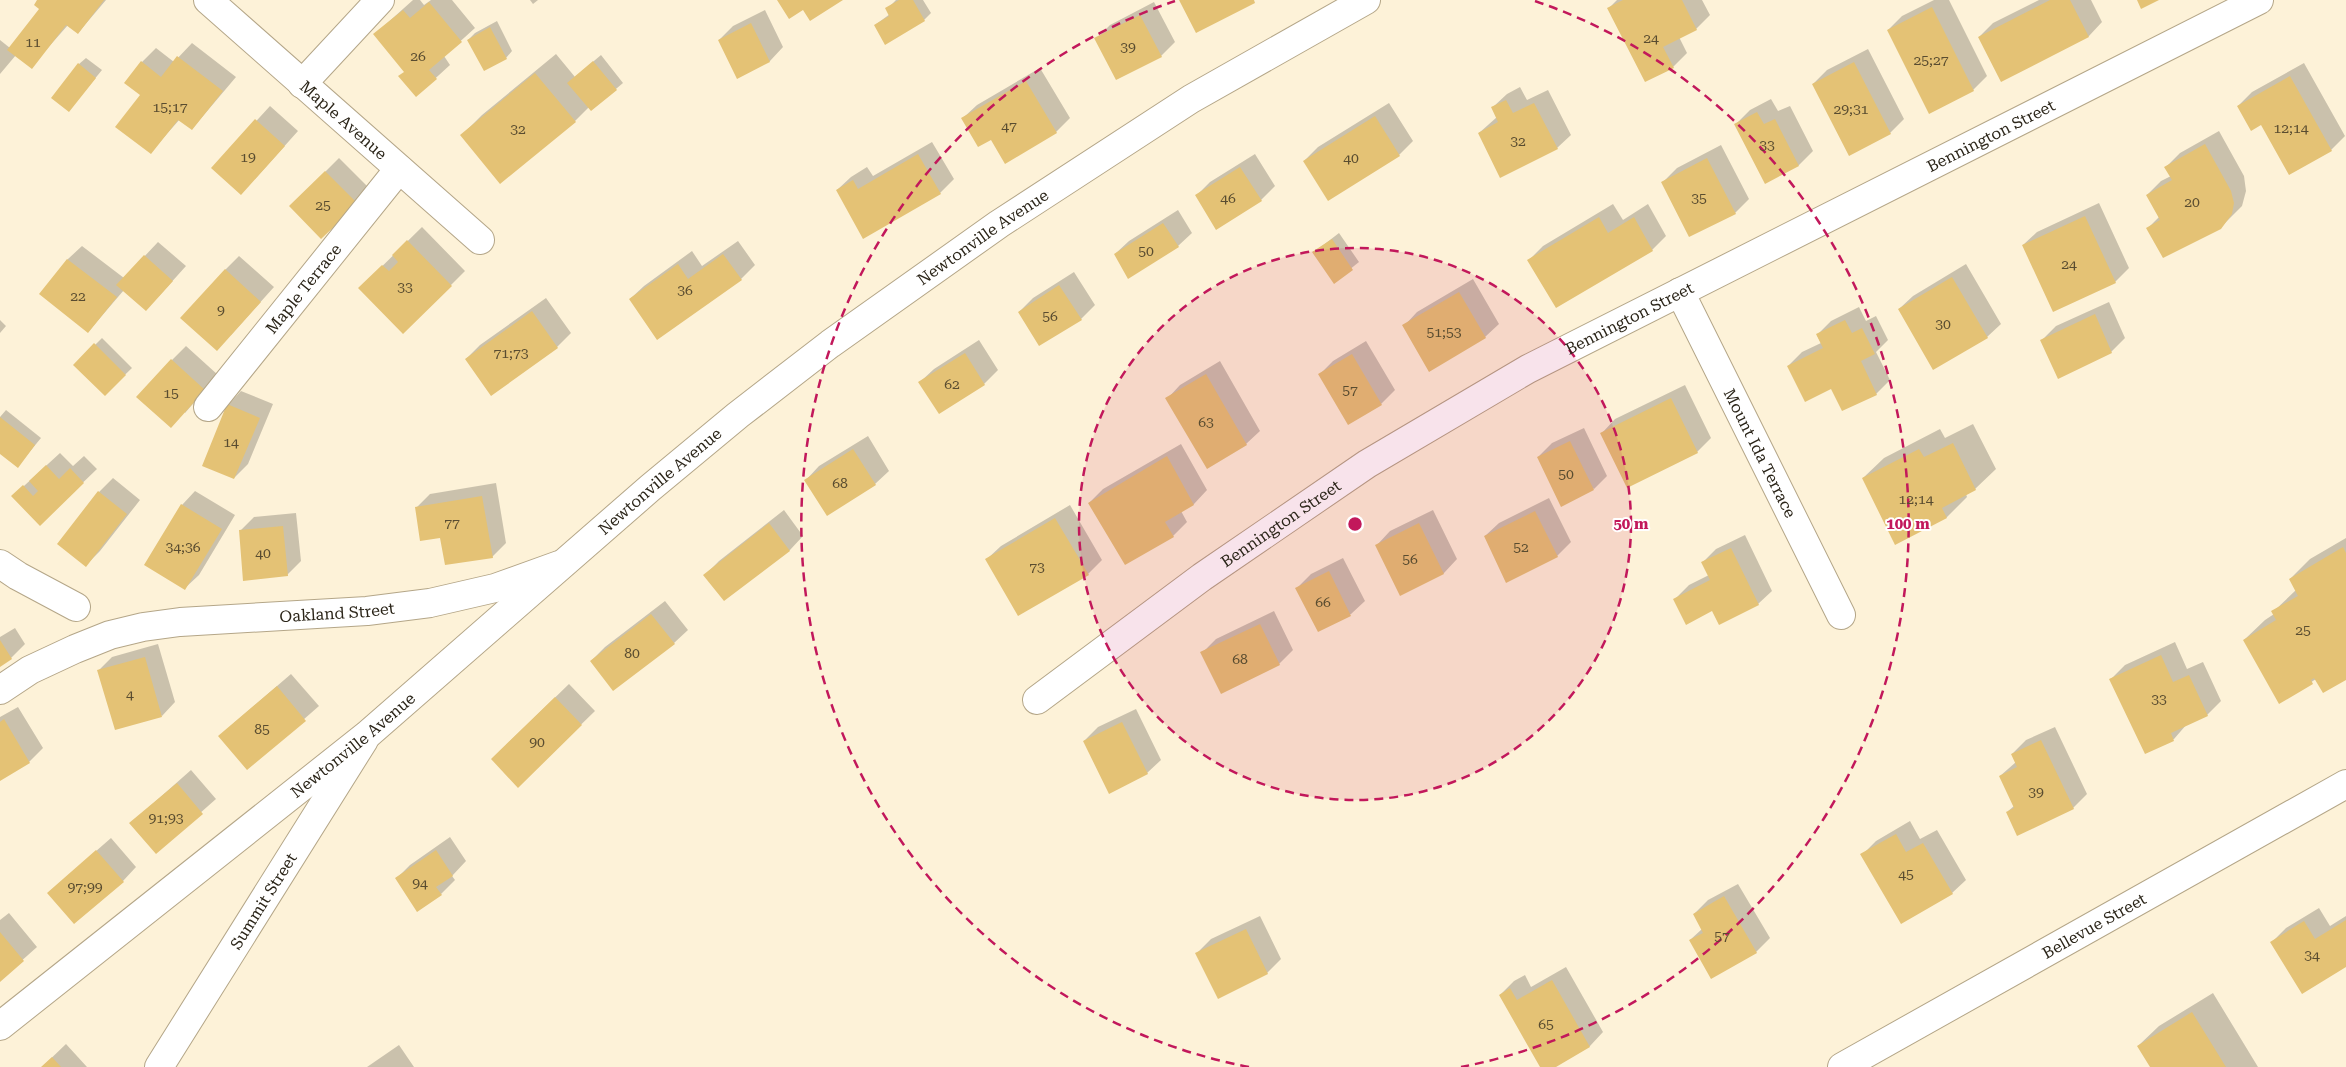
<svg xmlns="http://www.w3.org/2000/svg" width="2346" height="1067" font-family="'Roboto Serif',serif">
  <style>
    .shadow { fill: #0003 }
    .building { fill: #e4c275 }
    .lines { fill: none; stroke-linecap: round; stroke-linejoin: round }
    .minor-casing { stroke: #b4a688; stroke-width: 30 }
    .secondary-casing { stroke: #b4a688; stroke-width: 30 }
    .minor { stroke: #fff; stroke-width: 28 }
    .secondary { stroke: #fff; stroke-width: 28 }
    .ring { fill: none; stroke: #c2185b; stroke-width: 2.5; stroke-dasharray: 9 6 }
    .labels { text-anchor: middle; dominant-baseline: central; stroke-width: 4; stroke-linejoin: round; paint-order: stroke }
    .number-label { font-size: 14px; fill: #594c30 }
    .street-label { font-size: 16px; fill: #2b2519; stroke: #fff }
    .centre { fill: #c2185b; stroke: #fff; stroke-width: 2.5 }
    .ring-label { font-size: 15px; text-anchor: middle; font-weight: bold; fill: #c2185b; stroke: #fff; stroke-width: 4; stroke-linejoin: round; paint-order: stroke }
  </style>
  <rect width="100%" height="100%" fill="#fdf2d8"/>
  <path class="shadow" d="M39 0H106L78 33 68 25 31 67 16 55 0 74V40L10 48 41 9Z
    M413 0H420L424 5 431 0H452L475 28 444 56 450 65 416 96 405 71 375 34Z
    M530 0H538L533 4Z
    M896 0H923L931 13 924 20 875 25 890 14 887 9Z
    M1617 0H1702L1710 15 1696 29 1679 37 1687 53 1673 67 1609 8Z
    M1934 0H1949L1987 76 1973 90 1888 30 1902 16Z
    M2039 0H2091L2102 22 2089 36 2001 80 1979 37 1993 23Z
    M1154 2 1175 42 1161 56 1117 79 1096 39 1110 25Z
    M765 10 783 47 770 61 737 77 719 40 733 26Z
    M497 21 512 51 506 58 468 40 475 33Z
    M192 43 236 77 192 129 180 119 151 152 141 94 142 62 156 48 174 62Z
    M1868 49 1904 119 1890 133 1813 84 1827 70Z
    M556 54 575 77 601 55 623 83 591 110 589 107 575 121 462 135 482 115Z
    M86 58 102 70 75 103 79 64Z
    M2304 63 2345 136 2331 150 2262 124 2238 106 2252 92Z
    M1040 68 1070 118 1056 132 991 138 963 118 977 105Z
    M1520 87 1527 100 1548 90 1571 135 1557 148 1479 133 1497 117 1493 107 1507 94Z
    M1771 99 1778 111 1790 106 1813 151 1799 165 1766 182 1736 124 1750 110Z
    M1389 103 1413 141 1399 155 1304 161 1318 147Z
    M270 106 298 131 255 179 213 168Z
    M2219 131 2244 176 2246 191 2242 206 2220 228H2148L2159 217 2147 195 2161 181 2171 176 2166 167 2180 153Z
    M932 142 954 179 940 193 837 190 851 177 867 167 873 176Z
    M1721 145 1749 199 1735 213 1663 182 1677 168Z
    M1255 154 1275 186 1261 200 1196 196 1210 182Z
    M339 158 370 189 321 238 291 206Z
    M2099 203 2129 268 2115 282 2023 245 2037 232Z
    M1613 204 1623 220 1648 204 1666 236 1652 250 1556 306 1529 260 1543 246Z
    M1178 210 1192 233 1178 246 1115 254 1129 241Z
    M422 227 465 271 403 333 360 288Z
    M1339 233 1359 262 1334 282 1313 253Z
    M738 241 755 265 741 279 630 299 644 286 692 251 702 266Z
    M158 242 186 266 159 296 124 290 88 332 41 294 68 259 82 246 124 278Z
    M239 256 274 287 231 335 225 270Z
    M1966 264 2001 324 1987 337 1899 309 1913 296Z
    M1074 272 1095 305 1081 319 1019 312 1033 298Z
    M1473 279 1499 324 1485 337 1404 326 1417 312Z
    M546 298 571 333 557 347 466 359 480 345Z
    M2109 302 2125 338 2111 352 2042 340 2056 326Z
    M1859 307 1866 321 1876 316 1888 340 1876 352 1890 380 1876 394 1831 387 1788 366 1802 352 1821 343 1817 335 1831 321Z
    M0 320 6 326 0 333Z
    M102 338 132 368 105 394 75 365Z
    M979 340 998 370 984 384 939 412 920 382 934 369Z
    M1366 341 1395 390 1381 404 1320 374 1333 361Z
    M186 346 218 375 185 413 172 360Z
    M1220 361 1260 431 1246 444 1167 399 1180 385Z
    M1685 385 1711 438 1697 452 1602 433 1615 419Z
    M241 391 273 404 248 464 234 478 228 405Z
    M6 410 41 438 18 466 0 453V417Z
    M1973 424 1996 469 1975 489 1966 494 1967 497 1947 517 1896 543 1863 478 1884 458 1940 429 1945 438Z
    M1584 428 1607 476 1594 489 1538 457 1552 443Z
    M868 436 889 471 875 484 806 480 819 466Z
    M1181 444 1207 490 1194 504 1181 511 1187 522 1173 536 1089 503 1103 489Z
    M60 453 73 466 84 456 97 469 40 524 13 496Z
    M113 478 140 500 100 551 86 565 99 492Z
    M496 483 506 543 492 557 441 536 416 508 430 494Z
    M195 491 235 515 199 575 185 588 182 505Z
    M1549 498 1571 542 1557 556 1485 536 1499 523Z
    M1070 505 1102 560 1088 574 987 559 1001 546Z
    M784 510 803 536 790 550 724 600 705 575 719 561Z
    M1433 510 1457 559 1444 573 1401 594 1377 545 1390 531Z
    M296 513 301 561 287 575 240 531 254 517Z
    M1745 535 1772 591 1758 604 1713 610 1675 599 1689 585 1709 575 1703 562 1716 549Z
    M2346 538V679H2316L2280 702 2244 640 2265 620 2274 614 2273 612 2296 590 2290 579 2310 559Z
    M1343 558 1365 601 1351 614 1318 630 1297 588 1311 574Z
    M665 601 688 630 674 643 591 661 605 647Z
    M1274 611 1293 650 1279 664 1202 653 1216 639Z
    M15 628 25 644 11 658 0 665V637Z
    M2175 642 2187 669 2203 662 2221 701 2207 715 2187 724 2174 739 2146 753 2111 679 2125 665Z
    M158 644 175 702 162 716 98 671 112 657Z
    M291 674 319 706 247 769 234 723Z
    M569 684 595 711 518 786 506 745Z
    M18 707 43 748 29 762 0 779V717Z
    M1136 709 1161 760 1147 773 1084 741 1098 727Z
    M2055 727 2087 794 2073 808 2007 812 2014 806 2000 776 2016 762 2012 754 2026 740Z
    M191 770 216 799 156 852 131 823Z
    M1910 821 1920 839 1937 830 1966 880 1952 893 1862 855 1876 841Z
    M450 837 466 861 452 876 455 880 441 894 396 879 410 865Z
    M111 838 136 867 123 881 48 893Z
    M1738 884 1770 938 1756 952 1690 940 1702 929 1694 914 1708 900Z
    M2319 908 2330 926 2346 916V966L2272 942 2286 928Z
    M9 913 37 947 0 980V920Z
    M1260 916 1281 959 1267 973 1197 953 1211 939Z
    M1566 967 1603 1032 1590 1046 1553 1067H1541L1500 995 1514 981 1525 975 1531 987Z
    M2213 993 2258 1067H2151L2138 1046 2159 1026Z
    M66 1044 87 1067H42Z
    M399 1045 414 1067H367Z"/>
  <path class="building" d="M37 0H104L78 34 66 25 32 69 7 50 39 9 34 5Z
    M777 0H843L810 21 803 10 789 19Z
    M899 0H913L925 21 885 45 874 25 889 16 885 8Z
    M1179 0H1254L1255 3 1196 33Z
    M1623 0H1682L1697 30 1663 47 1674 68 1645 82 1607 8Z
    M2050 0H2070L2089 37 2001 82 1978 37Z
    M2137 0H2159L2141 9Z
    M429 2 462 42 429 70 437 79 416 97 398 76 404 72 373 34 403 10 410 18Z
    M1932 7 1974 91 1929 114 1887 30Z
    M1140 15 1162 57 1116 80 1094 38Z
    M751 23 770 62 737 79 718 40Z
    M490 27 507 59 484 71 467 40Z
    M177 56 223 91 192 130 178 120 151 154 115 127 140 95 124 83 141 61 161 77Z
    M593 61 617 90 591 111 567 83Z
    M1854 62 1891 134 1849 156 1812 84Z
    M78 63 96 78 69 112 51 98Z
    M535 73 576 122 500 184 460 135Z
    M2290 76 2332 151 2289 175 2261 125 2251 131 2237 106Z
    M1026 81 1057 133 1005 164 991 140 978 147 961 118Z
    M1506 100 1513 113 1534 103 1558 149 1500 178 1478 133 1498 122 1491 107Z
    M1757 112 1764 124 1775 119 1799 166 1765 184 1734 124Z
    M1375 116 1400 156 1328 201 1303 161Z
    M255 119 285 146 241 195 211 168Z
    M2205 144 2231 191 2234 203 2232 214 2221 229 2163 258 2146 228 2160 220 2146 195 2172 180 2164 167Z
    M918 154 941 194 863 239 836 190 853 180 858 189Z
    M1707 158 1736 214 1689 237 1661 182Z
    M1240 167 1262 201 1216 230 1195 195Z
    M325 171 358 204 321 239 289 206Z
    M2085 216 2116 283 2053 312 2022 245Z
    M1599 217 1608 233 1634 217 1653 251 1556 308 1527 260Z
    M1163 223 1179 247 1128 279 1114 254Z
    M1332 239 1353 270 1334 284 1312 252Z
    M407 240 452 286 403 334 358 288 382 265 389 271 398 262 392 255Z
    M723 254 742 280 657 340 629 299 678 264 688 279Z
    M144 255 173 281 146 311 116 285Z
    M67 259 117 297 88 333 39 294Z
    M225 269 261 302 217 351 180 318Z
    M1952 277 1988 338 1933 370 1898 309Z
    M1059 285 1082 320 1039 346 1018 312Z
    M1459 292 1486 338 1429 372 1402 325Z
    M532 311 558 348 491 396 465 359Z
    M2095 314 2112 353 2058 379 2040 340Z
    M1845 320 1852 333 1862 328 1875 354 1861 361 1877 395 1842 411 1831 389 1805 402 1787 366 1823 348 1816 334Z
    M94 343 126 375 105 396 73 365Z
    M965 353 985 385 939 414 918 382Z
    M1352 354 1382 405 1348 425 1318 374Z
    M171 359 205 390 171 428 136 397Z
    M1206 374 1247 445 1207 469 1165 398Z
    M1671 398 1698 453 1627 488 1600 433Z
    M227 404 260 418 234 479 202 466Z
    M0 417 35 445 18 468 0 454Z
    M1570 441 1594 490 1561 507 1537 457Z
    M1953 443 1976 490 1942 508 1947 518 1895 545 1862 478 1919 449 1924 457Z
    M853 449 876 485 827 516 804 480Z
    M1167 456 1194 505 1165 522 1174 537 1125 565 1088 503Z
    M46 465 59 479 70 468 84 483 40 526 11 496 23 485 33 496 38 491 29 481Z
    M98 491 127 514 86 567 57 544Z
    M482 496 493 558 445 565 440 538 420 541 415 507Z
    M181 504 222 529 185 590 144 565Z
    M1535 511 1558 557 1506 583 1484 536Z
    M1055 518 1089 575 1018 616 985 559Z
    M769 523 790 551 724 601 703 575Z
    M1419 523 1444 574 1400 596 1375 545Z
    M283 526 288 576 243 581 239 530Z
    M2343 547 2346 553V680L2323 693 2314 678 2311 680 2313 684 2279 704 2243 640 2276 620 2271 611 2298 596 2289 579Z
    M1731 548 1759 605 1719 625 1712 611 1686 625 1673 599 1710 580 1701 562Z
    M1329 571 1351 616 1318 632 1295 588Z
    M651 614 675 644 613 691 590 661Z
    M1260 624 1280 665 1221 694 1200 652Z
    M0 640 12 659 0 667Z
    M2161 655 2173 682 2189 675 2208 716 2171 733 2174 741 2145 754 2109 679Z
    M145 657 162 717 115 730 97 670Z
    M277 686 306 721 247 770 218 736Z
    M555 697 582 725 518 788 491 759Z
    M4 719 30 763 0 781V722Z
    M1122 722 1148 774 1109 794 1083 741Z
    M2041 740 2074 809 2017 836 2006 812 2014 808 1999 776 2017 767 2011 754Z
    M177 783 203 814 156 854 129 823Z
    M1896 834 1906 852 1923 843 1953 894 1901 924 1860 854Z
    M96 850 124 882 74 924 47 893Z
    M436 850 453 876 436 887 442 895 417 912 395 878Z
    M1724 896 1757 953 1711 979 1689 940 1703 933 1693 914Z
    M2346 920V967L2302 994 2270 942 2304 921 2315 939Z
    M1246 929 1268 974 1218 999 1195 953Z
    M0 932 24 961 0 982Z
    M1552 980 1590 1047 1556 1067H1540L1499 995 1510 988 1517 1000Z
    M2192 1012 2226 1067H2150L2137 1046Z
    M52 1057 61 1067H41Z"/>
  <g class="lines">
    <defs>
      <g id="minor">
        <path id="s1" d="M208 0 480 240"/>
        <path d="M302 84 380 0"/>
        <path id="s2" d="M1680 292 1841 615"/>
        <path id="s3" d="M208 407 399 169"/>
        <path d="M0 564 18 576 76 607"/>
        <path id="s4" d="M0 690 30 670 75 649 110 635 143 627 180 622 367 611 430 603 495 588 559 565"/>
        <path id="s5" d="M1037 700 1202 577 1367 464 1528 369 2259 0"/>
        <path id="s6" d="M159 1067 364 740"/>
        <path id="s7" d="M1842 1067 2346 784"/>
      </g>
      <g id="secondary">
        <path id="s8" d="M0 1026 367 735 650 488 738 415 830 344 999 224 1191 99 1366 0"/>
      </g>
    </defs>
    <use href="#minor" class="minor-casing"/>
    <use href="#secondary" class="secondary-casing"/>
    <use href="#minor" class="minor"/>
    <use href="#secondary" class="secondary"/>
  </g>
  <circle cx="1355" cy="524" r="276" fill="#c2185b" fill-opacity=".12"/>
  <g class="ring">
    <circle cx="1355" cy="524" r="276"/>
    <path d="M1249 1067A553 553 0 0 1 1175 1M1535 1A553 553 0 0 1 1461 1067"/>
  </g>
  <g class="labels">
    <g class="number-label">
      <text x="1651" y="38">24</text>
      <text x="33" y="42">11</text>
      <text x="1128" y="47">39</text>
      <text x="418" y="56">26</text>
      <text x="1931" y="60">25;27</text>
      <text x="170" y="107">15;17</text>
      <text x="1851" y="109">29;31</text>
      <text x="1009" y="126">47</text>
      <text x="2291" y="128">12;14</text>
      <text x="518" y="129">32</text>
      <text x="1518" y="141">32</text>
      <text x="1767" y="145">33</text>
      <text x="248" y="157">19</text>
      <text x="1351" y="158">40</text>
      <text x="1228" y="198">46</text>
      <text x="1699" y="198">35</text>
      <text x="2192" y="202">20</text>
      <text x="323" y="205">25</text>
      <text x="1146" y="251">50</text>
      <text x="2069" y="264">24</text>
      <text x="405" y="287">33</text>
      <text x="685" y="290">36</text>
      <text x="78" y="296">22</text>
      <text x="221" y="310">9</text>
      <text x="1050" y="316">56</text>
      <text x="1943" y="324">30</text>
      <text x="1444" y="332">51;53</text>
      <text x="511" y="353">71;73</text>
      <text x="952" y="384">62</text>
      <text x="1350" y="390">57</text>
      <text x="171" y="393">15</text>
      <text x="1206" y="422">63</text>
      <text x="231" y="442">14</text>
      <text x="1566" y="474">50</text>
      <text x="840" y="483">68</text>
      <text x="1916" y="499">12;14</text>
      <text x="452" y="523">77</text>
      <text x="183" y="547">34;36</text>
      <text x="1521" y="547">52</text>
      <text x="263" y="553">40</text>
      <text x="1410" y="559">56</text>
      <text x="1037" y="567">73</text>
      <text x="1323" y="602">66</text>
      <text x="2303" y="630">25</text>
      <text x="632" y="653">80</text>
      <text x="1240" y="659">68</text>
      <text x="130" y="694">4</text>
      <text x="2159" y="699">33</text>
      <text x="262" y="729">85</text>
      <text x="537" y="742">90</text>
      <text x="2036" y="792">39</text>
      <text x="166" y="818">91;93</text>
      <text x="1906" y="874">45</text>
      <text x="420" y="883">94</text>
      <text x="85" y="887">97;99</text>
      <text x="1722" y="936">57</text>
      <text x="2312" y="955">34</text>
      <text x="1546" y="1024">65</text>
    </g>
    <g class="street-label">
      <text stroke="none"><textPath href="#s1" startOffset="181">Maple Avenue</textPath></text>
      <text stroke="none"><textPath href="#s5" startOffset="1111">Bennington Street</textPath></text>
      <text stroke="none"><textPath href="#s8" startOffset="1261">Newtonville Avenue</textPath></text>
      <text stroke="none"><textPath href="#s3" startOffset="152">Maple Terrace</textPath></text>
      <text stroke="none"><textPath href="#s5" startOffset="706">Bennington Street</textPath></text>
      <text stroke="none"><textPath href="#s2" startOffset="180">Mount Ida Terrace</textPath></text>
      <text stroke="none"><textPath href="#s8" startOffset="856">Newtonville Avenue</textPath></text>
      <text stroke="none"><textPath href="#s5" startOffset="301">Bennington Street</textPath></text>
      <text stroke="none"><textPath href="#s4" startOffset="352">Oakland Street</textPath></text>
      <text stroke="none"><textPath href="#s8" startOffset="451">Newtonville Avenue</textPath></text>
      <text stroke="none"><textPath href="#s6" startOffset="196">Summit Street</textPath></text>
      <text stroke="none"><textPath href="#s7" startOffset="289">Bellevue Street</textPath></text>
    </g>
  </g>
  <circle cx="1355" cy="524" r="8" class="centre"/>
  <g class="ring-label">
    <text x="1631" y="529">50 m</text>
    <text x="1908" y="529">100 m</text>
  </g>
</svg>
